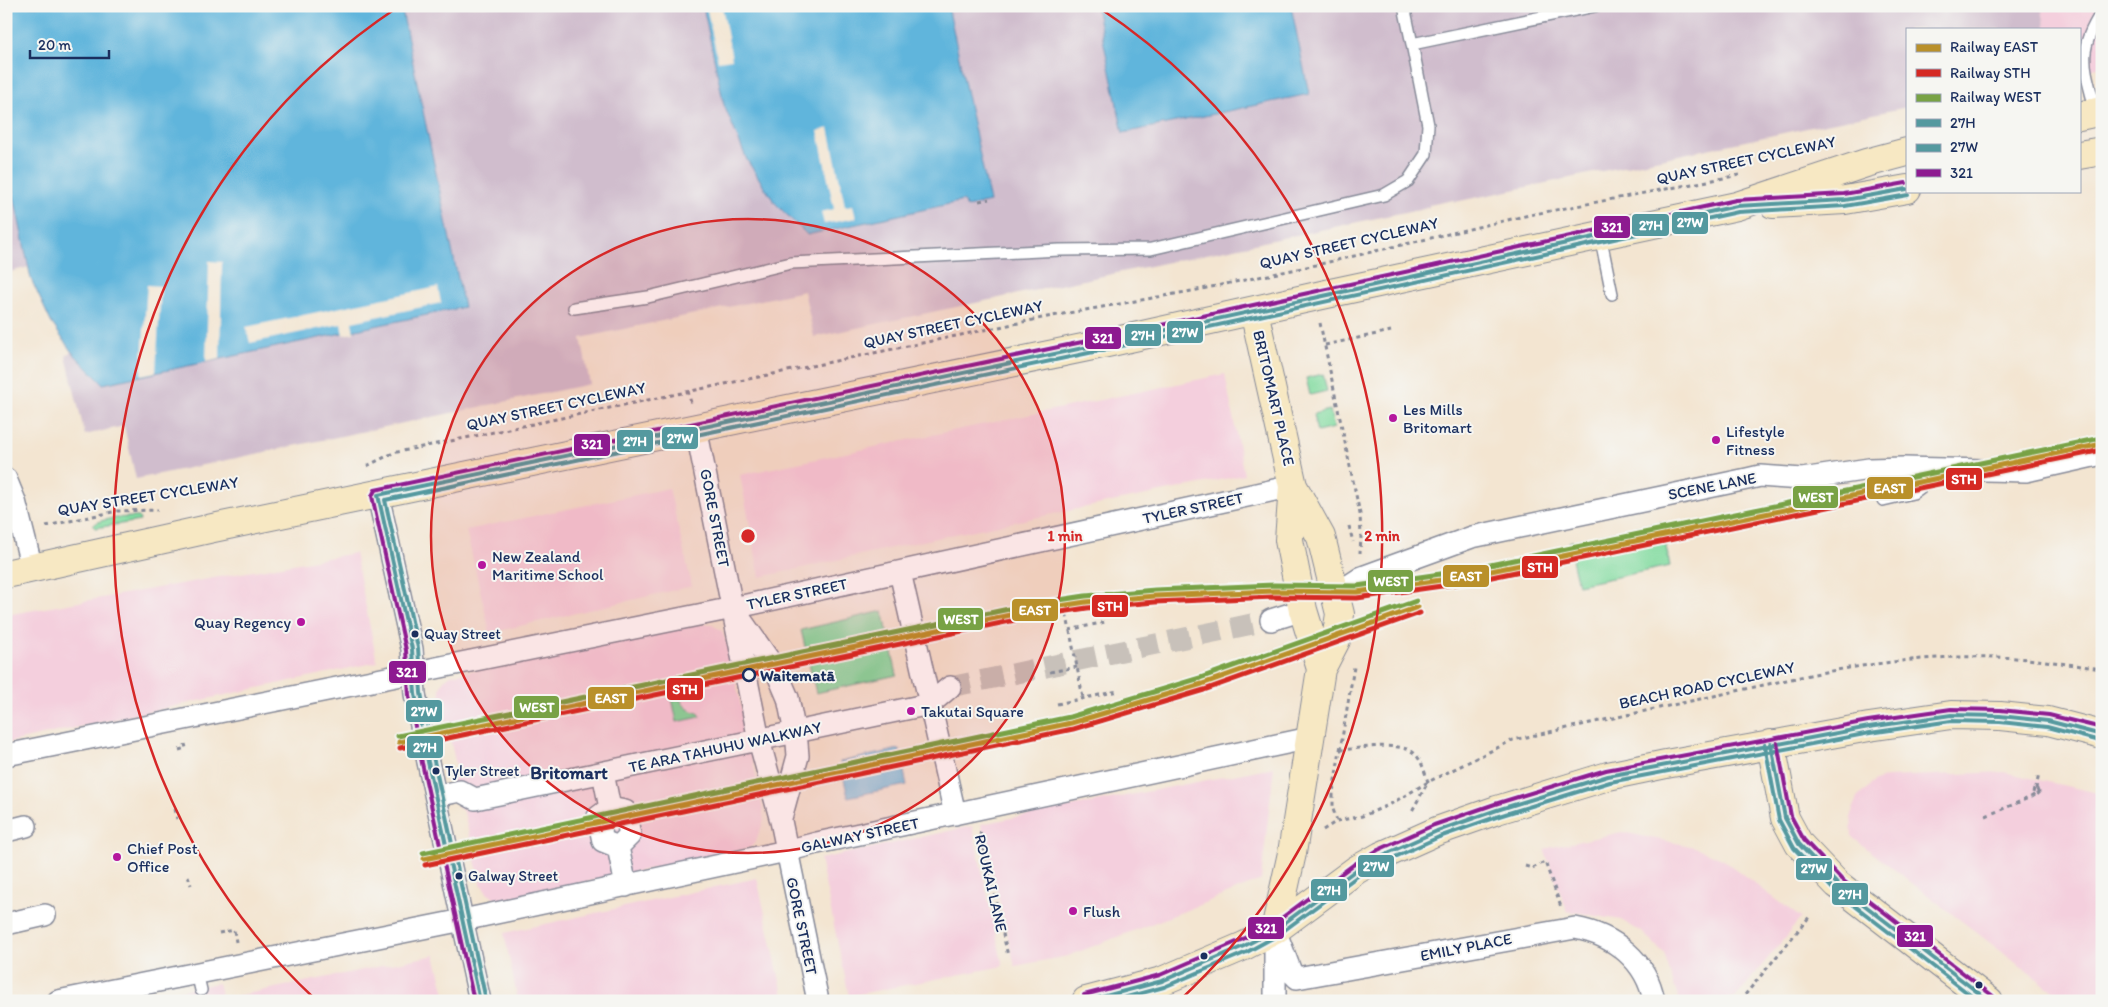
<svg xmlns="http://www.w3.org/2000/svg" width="2108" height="1007" font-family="Itim,sans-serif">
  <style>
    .built { fill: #f4cfdd }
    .industrial { fill: #d0bdcd }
    .green { fill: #83dba0; stroke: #4f857f }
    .water { fill: #60b5dc; stroke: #3e729d }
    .pier { fill: #f3e5d1 }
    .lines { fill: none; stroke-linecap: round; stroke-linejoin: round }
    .street-tunnel { stroke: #c8c1ba; stroke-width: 21; stroke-dasharray: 21 11; stroke-linecap: butt }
    .lane-casing { stroke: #878a98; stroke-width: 14 }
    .street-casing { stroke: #878a98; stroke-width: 24 }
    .secondary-casing { stroke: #878a98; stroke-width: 30 }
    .path { stroke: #878a98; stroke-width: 3; stroke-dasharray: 4 4; stroke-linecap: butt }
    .lane { stroke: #fff; stroke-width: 11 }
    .street { stroke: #fff; stroke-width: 21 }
    .secondary { stroke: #f7e8c3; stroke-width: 28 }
    .path-bridge { stroke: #878a98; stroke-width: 3; stroke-dasharray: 4 4; stroke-linecap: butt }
    .bus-1-casing { stroke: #f6f6f2; stroke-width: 8 }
    .bus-2-casing { stroke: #f6f6f2; stroke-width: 8 }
    .bus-3-casing { stroke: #f6f6f2; stroke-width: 8 }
    .bus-1 { stroke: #54999f; stroke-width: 4 }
    .bus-2 { stroke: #54999f; stroke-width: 4 }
    .bus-3 { stroke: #8d1a90; stroke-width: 4 }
    .rail-1-casing { stroke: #f6f6f2; stroke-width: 9 }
    .rail-2-casing { stroke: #f6f6f2; stroke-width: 9 }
    .rail-3-casing { stroke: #f6f6f2; stroke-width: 9 }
    .rail-1 { stroke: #b9902a; stroke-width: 5 }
    .rail-2 { stroke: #d52923; stroke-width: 5 }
    .rail-3 { stroke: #78a245; stroke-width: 5 }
    .ring { fill: none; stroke: #d62828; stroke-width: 2.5 }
    .poi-dot { fill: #b5179e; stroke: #f6f6f2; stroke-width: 2 }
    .bus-dot { fill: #1b2f5e; stroke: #f6f6f2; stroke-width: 2 }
    .stop-dot { fill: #f6f6f2; stroke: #1b2f5e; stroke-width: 2.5 }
    .labels { text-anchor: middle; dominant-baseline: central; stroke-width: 4; stroke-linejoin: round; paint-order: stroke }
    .bus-label { font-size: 15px; fill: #1b2f5e; stroke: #f6f6f2; text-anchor: start }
    .street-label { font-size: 16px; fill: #1b2f5e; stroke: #f6f6f2 }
    .poi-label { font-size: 16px; fill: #1b2f5e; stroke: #f6f6f2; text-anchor: start }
    .stop-label { font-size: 16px; font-weight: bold; fill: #1b2f5e; stroke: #f6f6f2; text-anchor: start }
    .neighbourhood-label { font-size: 18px; font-weight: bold; fill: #1b2f5e; stroke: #f6f6f2 }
    .centre { fill: #d62828; stroke: #f6f6f2; stroke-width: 2.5 }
    .ring-label { font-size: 15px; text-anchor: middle; font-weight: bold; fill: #d62828; stroke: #f6f6f2; stroke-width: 4; stroke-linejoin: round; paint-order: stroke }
    .line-badge { stroke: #f6f6f2; stroke-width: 2 }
    .badge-label { font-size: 14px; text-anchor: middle; font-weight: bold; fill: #fff }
  </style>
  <rect width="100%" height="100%" fill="#f6f6f2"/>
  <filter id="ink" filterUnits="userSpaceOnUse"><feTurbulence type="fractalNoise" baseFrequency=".02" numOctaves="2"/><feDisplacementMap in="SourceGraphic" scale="10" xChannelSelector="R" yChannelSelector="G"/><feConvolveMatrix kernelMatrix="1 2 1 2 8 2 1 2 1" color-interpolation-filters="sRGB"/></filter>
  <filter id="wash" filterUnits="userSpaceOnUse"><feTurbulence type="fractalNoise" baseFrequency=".0096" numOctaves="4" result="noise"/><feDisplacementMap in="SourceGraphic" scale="20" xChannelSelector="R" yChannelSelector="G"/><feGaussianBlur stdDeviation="1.12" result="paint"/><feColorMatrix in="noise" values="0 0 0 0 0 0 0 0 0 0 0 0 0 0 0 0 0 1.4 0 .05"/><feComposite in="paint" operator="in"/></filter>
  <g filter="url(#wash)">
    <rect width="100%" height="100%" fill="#f3e5d1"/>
    <path class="built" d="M2041 6H2102V66L2079 71V29H2046Z
      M1225 374 1244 475 955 534 760 577 740 475Z
      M669 488 692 586 490 633 466 530Z
      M355 553 377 662 6 743V615Z
      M699 624H710L721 630 728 645 763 810 764 821 755 842 751 847 746 849 499 900 488 894 480 882 464 812 457 806 453 797 450 779 457 769 441 701 440 689 443 681 451 675Z
      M1274 767 1261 880 1187 910 1068 956 1015 966 981 824Z
      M2004 772 2102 794V1001H2066L1852 837 1851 814 1859 796 1875 781 1887 777Z
      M972 826 1003 966 849 996 820 859Z
      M1622 832 1695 847 1722 859 1801 918 1736 997 1716 1001H1679L1664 953 1643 933 1621 920 1567 911 1544 849Z
      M757 878 784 999 777 1001H518L504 933Z
      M435 955 447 1001H126L218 983 222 999Z"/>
    <path class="industrial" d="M401 6H703L724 105 838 229 963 201 967 207 990 202 948 6H1096L1123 133 1309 94 1291 6H2041L2046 29H1907V107L1455 202 1454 200 1429 205V207L814 337 804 291 581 338 590 384 136 479 124 426 85 435 66 356 71 351 103 384 464 307Z
      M6 157 29 267 6 273Z"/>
    <path class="green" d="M1323 374 1327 391 1310 395 1306 378Z
      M1330 410 1334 428 1317 432 1313 414Z
      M139 517 140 521 95 528 93 526C100 517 128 517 139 517Z
      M1661 522 1670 566 1578 585 1568 542Z
      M883 611 897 675 816 693 801 630Z
      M674 683C678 697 683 711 699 713L700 717 677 722 669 684Z"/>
    <path class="water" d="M6 6H401L464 307 103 384 71 351 51 322 31 279 6 157Z
      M703 6H948L990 202 967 207 963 201 807 235 775 203 747 160 724 105Z
      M1096 6H1291L1309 94 1123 133Z
      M899 749 907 785 848 797 840 762Z"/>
    <path class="pier" d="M706 6H722L732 59 718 61Z
      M829 128 845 206 853 205 856 218 824 224 821 212 834 209 818 131Z
      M209 261 222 262 220 359 206 362Z
      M147 285 161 286 156 372 141 375Z
      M438 287 441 303 352 322 354 333 343 335 341 324 250 343 246 327Z"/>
  </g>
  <g filter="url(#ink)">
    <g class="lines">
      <path class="street-tunnel" d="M950 687 1271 620"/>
      <defs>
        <path id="lane" d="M1404 6 1412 44 1595 6
          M2096 112C2085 67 2075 53 2102 12
          M1600 235 1612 294
          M574 308 648 297 791 263 1060 250 1151 249 1384 195 1408 181 1426 154 1428 125 1412 44
          M1883 500 1913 493 1943 471
          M197 973 201 990"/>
        <path id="street" d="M696 428 759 740 781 821 818 1001
          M6 479 15 501 32 568
          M378 495 412 649 415 694 428 762 480 1001
          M900 572 955 814
          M1336 594 1362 577 1472 537 1747 479 1760 476 1802 479 1869 469 1903 468 2026 471 2102 454
          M737 614 776 670 788 698 797 743 798 756 781 818
          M1271 620 1303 610
          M6 755 733 608 1293 486
          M603 773 610 808 598 817 603 841 618 847 626 886
          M436 796 460 791 475 799 930 704 950 687
          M610 808 625 811 630 835 618 847
          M6 831 26 826
          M6 924 45 915
          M1275 930 1291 972 1297 978 1575 928C1614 935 1647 961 1654 1001
          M1275 943V1001
          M58 1001 463 920 786 851 817 843 1310 738"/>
        <path id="secondary" d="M2079 116 2102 111
          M2079 155 2102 151
          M1773 204 1845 200 1907 189
          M1254 311 1293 486 1289 540 1303 610 1321 669
          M6 574 213 528 1107 343 1331 293 1737 206 1866 163 1907 152
          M1771 744 1785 818 1799 844 1837 884 1989 1001
          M1275 930 1292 853 1321 669 1336 640 1340 614 1321 537 1293 486
          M1086 1001 1162 981 1244 946 1275 930 1356 870 1381 856 1437 831 1497 810 1608 776 1666 764 1869 727 1951 715 2000 716 2048 721 2102 735"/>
      </defs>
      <use href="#lane" class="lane-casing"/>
      <use href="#street" class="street-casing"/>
      <use href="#secondary" class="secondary-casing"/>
      <path class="path" d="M979 201 989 199
        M1320 323 1360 514 1361 536 1360 553
        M1325 345 1391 331
        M688 391 691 403
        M367 466 393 453 1052 316 1197 290 1316 265 1529 215 1739 175
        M46 526 117 511 158 510
        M1349 526 1353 542
        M1038 617 1066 611 1083 698
        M1069 630 1105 622
        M1050 672 1077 667
        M1057 704 1118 691
        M179 750 186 748 185 744
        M1340 750C1358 749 1401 740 1415 754 1422 761 1425 773 1428 782L1412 811
        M2034 789 2033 793 2036 795 2039 792 2036 788 2039 774
        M174 809 177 819
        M1986 816 2031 797
        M1337 821 1333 809V792L1354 667
        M1323 830 1337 821 1362 816 1389 805 1428 782 1513 740 1814 674C1874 663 1935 655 1996 657 2031 658 2067 664 2102 669
        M980 832 1008 956
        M1525 866 1532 868 1545 862 1561 907
        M188 876 191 885
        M219 933 234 930 236 942
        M1740 1001 1810 916"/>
      <use href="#lane" class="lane"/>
      <use href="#street" class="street"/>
      <use href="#secondary" class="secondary"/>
      <path class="path-bridge" d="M2031 797 2038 792 2037 789H2034"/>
      <defs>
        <path id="bus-1" d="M1771 744 1785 818 1799 844 1837 884 1989 1001
          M480 1001 428 762 415 694 412 649 378 495 1107 343 1737 206 1845 200 1907 189
          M1087 1001 1162 981 1244 946 1275 930 1356 870 1381 856 1437 831 1497 810 1608 776 1869 727 1951 715 2000 716 2048 721 2102 735"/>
        <path id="bus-2" d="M1765 745 1779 820 1794 848 1833 889 1978 1001
          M486 1000 434 761 421 693 418 648 385 500 1108 349 1738 212 1845 206 1908 195
          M1112 1001 1164 987 1247 952 1278 935 1359 875 1384 862 1439 837 1499 816 1610 782 1870 733 1951 721 2000 722 2047 727 2100 741"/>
        <path id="bus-3" d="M1777 743 1791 816 1804 840 1841 879 1993 996
          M1084 995 1160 975 1241 940 1272 925 1353 865 1378 850 1434 825 1495 804 1606 770 1868 721 1951 709 2000 710 2049 715 2102 728
          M474 1001 422 763 409 695 406 650 372 496 375 490 1106 337 1736 200 1844 194 1906 183"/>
      </defs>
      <use href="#bus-1" class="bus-1-casing"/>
      <use href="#bus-2" class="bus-2-casing"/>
      <use href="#bus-3" class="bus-3-casing"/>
      <use href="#bus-1" class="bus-1"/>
      <use href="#bus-2" class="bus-2"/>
      <use href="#bus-3" class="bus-3"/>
      <defs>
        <path id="rail-1" d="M399 742 1034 610 1086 602 1155 596 1274 591 1357 592 1462 577 2102 444
          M424 859 1071 723 1202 684 1418 607"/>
        <path id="rail-2" d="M400 748 1035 616 1087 608 1155 602 1274 597 1357 598 1463 583 2102 450
          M425 865 1073 729 1204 690 1420 613"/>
        <path id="rail-3" d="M398 736 1033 604 1085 596 1155 590 1274 585 1357 586 1461 571 2101 438
          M423 853 1070 717 1200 678 1416 601"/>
      </defs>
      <use href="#rail-1" class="rail-1-casing"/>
      <use href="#rail-2" class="rail-2-casing"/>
      <use href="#rail-3" class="rail-3-casing"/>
      <use href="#rail-1" class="rail-1"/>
      <use href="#rail-2" class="rail-2"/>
      <use href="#rail-3" class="rail-3"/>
    </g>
  </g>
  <circle cx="748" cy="536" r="317" fill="#d62828" fill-opacity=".12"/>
  <g class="ring">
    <circle cx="748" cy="536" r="317"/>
    <path d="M316 1000A634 634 0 0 1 398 7M1098 7A634 634 0 0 1 1180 1000"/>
  </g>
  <g class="poi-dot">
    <circle cx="1393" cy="418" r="5"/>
    <circle cx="1716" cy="440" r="5"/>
    <circle cx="482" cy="565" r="5"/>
    <circle cx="301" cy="622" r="5"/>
    <circle cx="911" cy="711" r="5"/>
    <circle cx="117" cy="857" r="5"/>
    <circle cx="1073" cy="911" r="5"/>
  </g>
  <g class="bus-dot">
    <circle cx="415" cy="634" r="4.5"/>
    <circle cx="436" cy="771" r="4.5"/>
    <circle cx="459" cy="876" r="4.5"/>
    <circle cx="1204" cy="956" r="4.5"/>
    <circle cx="1979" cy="985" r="4.5"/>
  </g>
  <circle class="stop-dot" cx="749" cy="675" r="6"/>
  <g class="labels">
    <g class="bus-label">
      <text x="424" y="634">Quay Street</text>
      <text x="445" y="771">Tyler Street</text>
      <text x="468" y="876">Galway Street</text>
    </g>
    <g class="street-label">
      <text transform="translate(1746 160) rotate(-12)">QUAY STREET CYCLEWAY</text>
      <text transform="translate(1349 243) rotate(-13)">QUAY STREET CYCLEWAY</text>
      <text transform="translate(953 324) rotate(-12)">QUAY STREET CYCLEWAY</text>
      <text transform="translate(1274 398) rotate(77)">BRITOMART PLACE</text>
      <text transform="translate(556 406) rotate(-12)">QUAY STREET CYCLEWAY</text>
      <text transform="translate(1712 486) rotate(-11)">SCENE LANE</text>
      <text transform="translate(148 496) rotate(-9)">QUAY STREET CYCLEWAY</text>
      <text transform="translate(1193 508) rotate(-12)">TYLER STREET</text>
      <text transform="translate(715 518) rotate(79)">GORE STREET</text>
      <text transform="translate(797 594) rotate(-12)">TYLER STREET</text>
      <text transform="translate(1707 685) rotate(-12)">BEACH ROAD CYCLEWAY</text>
      <text transform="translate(725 747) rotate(-12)">TE ARA TAHUHU WALKWAY</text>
      <text transform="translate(860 835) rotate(-12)">GALWAY STREET</text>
      <text transform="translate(991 883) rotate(77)">ROUKAI LANE</text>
      <text transform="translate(802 926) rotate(78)">GORE STREET</text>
      <text transform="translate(1466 947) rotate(-11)">EMILY PLACE</text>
    </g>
    <g class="poi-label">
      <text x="1403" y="409">Les Mills<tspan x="1403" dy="18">Britomart</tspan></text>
      <text x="1726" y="431">Lifestyle<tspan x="1726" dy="18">Fitness</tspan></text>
      <text x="492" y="556">New Zealand<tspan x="492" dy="18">Maritime School</tspan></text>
      <text x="291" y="622" text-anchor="end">Quay Regency</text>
      <text x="921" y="711">Takutai Square</text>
      <text x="127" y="848">Chief Post<tspan x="127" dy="18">Office</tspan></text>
      <text x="1083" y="911">Flush</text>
    </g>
    <g class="stop-label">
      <text x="760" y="675">Waitematā</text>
    </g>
    <g class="neighbourhood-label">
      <text x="569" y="773">Britomart</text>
    </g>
  </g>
  <circle cx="748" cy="536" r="8" class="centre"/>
  <g class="ring-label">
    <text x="1065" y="541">1 min</text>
    <text x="1382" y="541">2 min</text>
  </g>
  <g class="line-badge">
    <rect x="1671" y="211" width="38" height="24" rx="5" fill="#54999f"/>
    <rect x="1631" y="213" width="39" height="24" rx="5" fill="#54999f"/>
    <rect x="1593" y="215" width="38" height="24" rx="5" fill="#8d1a90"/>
    <rect x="1166" y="320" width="38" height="24" rx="5" fill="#54999f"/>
    <rect x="1124" y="323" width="38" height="24" rx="5" fill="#54999f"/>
    <rect x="1084" y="326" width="38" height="24" rx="5" fill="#8d1a90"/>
    <rect x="661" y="426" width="38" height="24" rx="5" fill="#54999f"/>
    <rect x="616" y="429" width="38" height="24" rx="5" fill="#54999f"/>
    <rect x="573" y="433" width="38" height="24" rx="5" fill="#8d1a90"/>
    <rect x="1945" y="467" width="38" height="24" rx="5" fill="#d52923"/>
    <rect x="1866" y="476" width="48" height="24" rx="5" fill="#b9902a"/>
    <rect x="1792" y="485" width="47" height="24" rx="5" fill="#78a245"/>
    <rect x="1521" y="555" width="38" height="24" rx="5" fill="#d52923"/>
    <rect x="1442" y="564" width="48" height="24" rx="5" fill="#b9902a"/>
    <rect x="1367" y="569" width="47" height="24" rx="5" fill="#78a245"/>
    <rect x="1091" y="594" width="38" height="24" rx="5" fill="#d52923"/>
    <rect x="1011" y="598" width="48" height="24" rx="5" fill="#b9902a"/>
    <rect x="937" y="607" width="47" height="24" rx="5" fill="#78a245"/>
    <rect x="388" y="660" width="39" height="24" rx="5" fill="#8d1a90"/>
    <rect x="666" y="677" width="38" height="24" rx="5" fill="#d52923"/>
    <rect x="587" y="686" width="48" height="24" rx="5" fill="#b9902a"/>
    <rect x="513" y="695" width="47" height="24" rx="5" fill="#78a245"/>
    <rect x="405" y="699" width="38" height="24" rx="5" fill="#54999f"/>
    <rect x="406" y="735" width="38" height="24" rx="5" fill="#54999f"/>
    <rect x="1357" y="854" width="38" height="24" rx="5" fill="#54999f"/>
    <rect x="1795" y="857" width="38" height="24" rx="5" fill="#54999f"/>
    <rect x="1310" y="878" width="38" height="24" rx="5" fill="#54999f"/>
    <rect x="1831" y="882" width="38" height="24" rx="5" fill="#54999f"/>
    <rect x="1247" y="916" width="38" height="24" rx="5" fill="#8d1a90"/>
    <rect x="1896" y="924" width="38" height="24" rx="5" fill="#8d1a90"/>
  </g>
  <g class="badge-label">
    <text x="1690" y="227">27W</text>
    <text x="1651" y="230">27H</text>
    <text x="1612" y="232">321</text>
    <text x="1185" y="337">27W</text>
    <text x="1143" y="340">27H</text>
    <text x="1103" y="343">321</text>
    <text x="680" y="443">27W</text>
    <text x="635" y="446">27H</text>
    <text x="592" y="449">321</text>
    <text x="1964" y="484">STH</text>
    <text x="1890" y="493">EAST</text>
    <text x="1816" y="502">WEST</text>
    <text x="1540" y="572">STH</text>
    <text x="1466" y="581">EAST</text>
    <text x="1391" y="586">WEST</text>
    <text x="1110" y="611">STH</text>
    <text x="1035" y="615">EAST</text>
    <text x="961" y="624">WEST</text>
    <text x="407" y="677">321</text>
    <text x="685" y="694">STH</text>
    <text x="611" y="703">EAST</text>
    <text x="537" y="712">WEST</text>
    <text x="424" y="716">27W</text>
    <text x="425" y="752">27H</text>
    <text x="1376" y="871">27W</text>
    <text x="1814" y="873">27W</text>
    <text x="1329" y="895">27H</text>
    <text x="1850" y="899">27H</text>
    <text x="1266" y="933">321</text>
    <text x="1915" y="941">321</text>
  </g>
  <rect width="2108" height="1007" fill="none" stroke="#f6f6f2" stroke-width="25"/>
  <rect x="1906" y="28" width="175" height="165" fill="#f6f6f2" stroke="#9ea6b7"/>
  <rect x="1916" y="44" width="25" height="8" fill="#b9902a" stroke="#9ea6b7"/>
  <text x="1950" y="52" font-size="15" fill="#1b2f5e">Railway EAST</text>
  <rect x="1916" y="69" width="25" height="8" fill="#d52923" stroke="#9ea6b7"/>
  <text x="1950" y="78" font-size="15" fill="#1b2f5e">Railway STH</text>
  <rect x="1916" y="94" width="25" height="8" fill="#78a245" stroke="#9ea6b7"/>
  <text x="1950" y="102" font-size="15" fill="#1b2f5e">Railway WEST</text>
  <rect x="1916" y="119" width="25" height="8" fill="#54999f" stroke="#9ea6b7"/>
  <text x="1950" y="128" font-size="15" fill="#1b2f5e">27H</text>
  <rect x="1916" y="144" width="25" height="8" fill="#54999f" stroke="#9ea6b7"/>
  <text x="1950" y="152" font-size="15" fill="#1b2f5e">27W</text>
  <rect x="1916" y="169" width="25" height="8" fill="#8d1a90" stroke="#9ea6b7"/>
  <text x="1950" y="178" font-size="15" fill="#1b2f5e">321</text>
  <path d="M30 50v8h79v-8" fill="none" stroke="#1b2f5e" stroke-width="2.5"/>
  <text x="38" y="50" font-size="15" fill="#1b2f5e" stroke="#f6f6f2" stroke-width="4" paint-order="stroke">20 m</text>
</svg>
